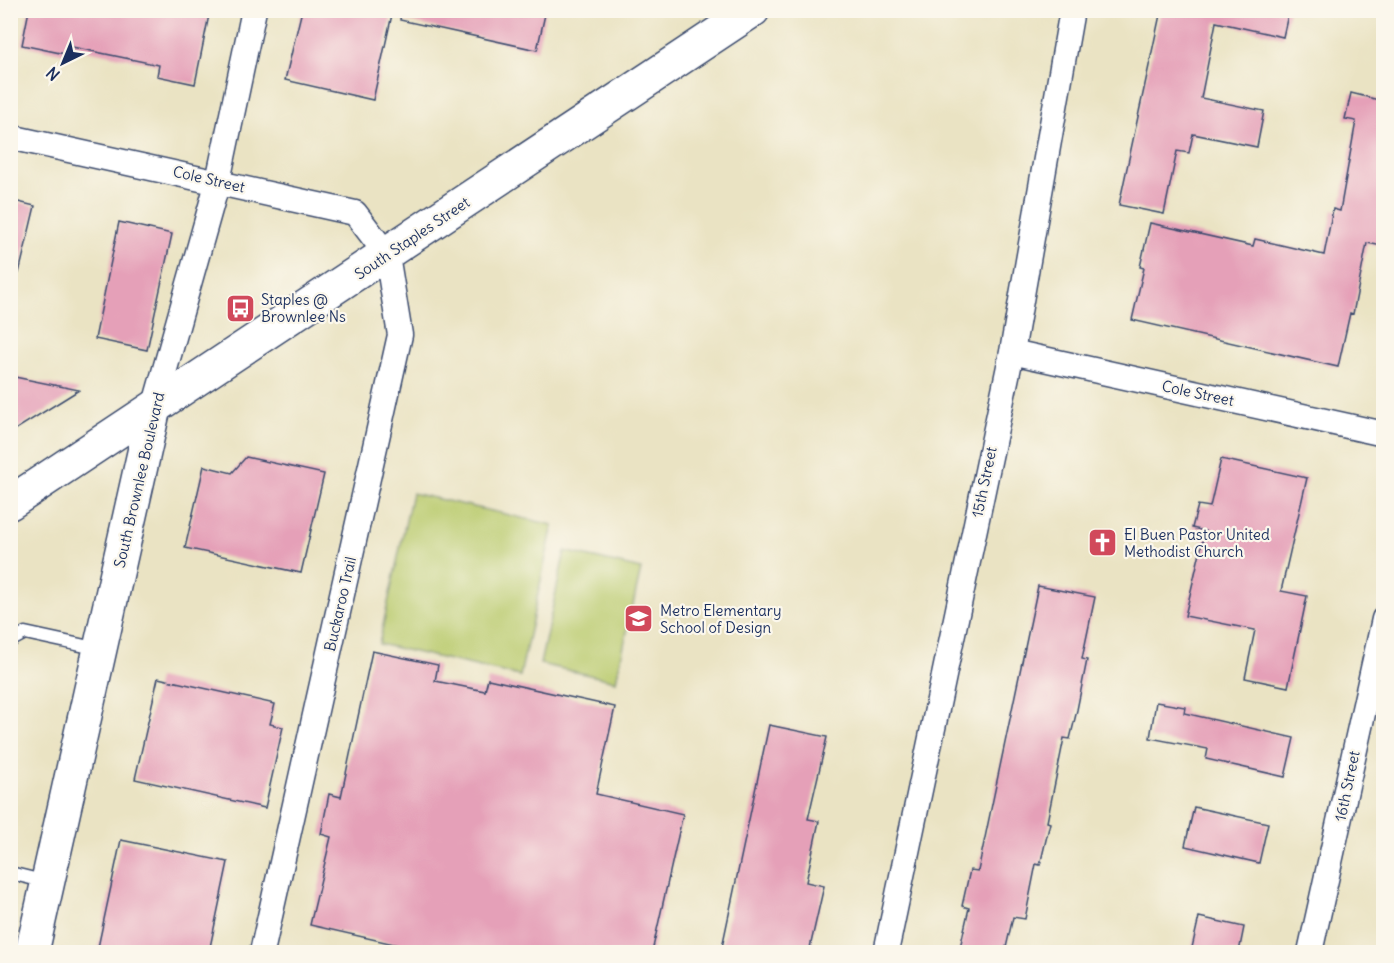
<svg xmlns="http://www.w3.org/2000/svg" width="1394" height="963" font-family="Delius,sans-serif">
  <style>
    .green { fill: #b9ca6d; stroke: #6a7c66; stroke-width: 1.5 }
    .building { fill: #e5a0b8 }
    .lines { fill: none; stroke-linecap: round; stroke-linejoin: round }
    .lane-casing { stroke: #3a4a6d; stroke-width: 15 }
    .street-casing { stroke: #3a4a6d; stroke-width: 27 }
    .secondary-casing { stroke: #3a4a6d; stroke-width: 36 }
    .primary-casing { stroke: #3a4a6d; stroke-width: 36 }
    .lane { stroke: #fff; stroke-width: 12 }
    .street { stroke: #fff; stroke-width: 24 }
    .secondary { stroke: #fff; stroke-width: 33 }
    .primary { stroke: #fff; stroke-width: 33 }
    .labels { text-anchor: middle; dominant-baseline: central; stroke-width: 4.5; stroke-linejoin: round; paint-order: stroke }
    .street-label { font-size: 15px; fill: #1b2f5e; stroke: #fbf7ec }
    .poi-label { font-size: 15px; fill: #1b2f5e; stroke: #fbf7ec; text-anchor: start }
  </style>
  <rect width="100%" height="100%" fill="#fbf7ec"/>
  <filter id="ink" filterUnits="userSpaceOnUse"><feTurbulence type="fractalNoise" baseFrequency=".0167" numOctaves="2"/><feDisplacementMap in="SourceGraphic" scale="12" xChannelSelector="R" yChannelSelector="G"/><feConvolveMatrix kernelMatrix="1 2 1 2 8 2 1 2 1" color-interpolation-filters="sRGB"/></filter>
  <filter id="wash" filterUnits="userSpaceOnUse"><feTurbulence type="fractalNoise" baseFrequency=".008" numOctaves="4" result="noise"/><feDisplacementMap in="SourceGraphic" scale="24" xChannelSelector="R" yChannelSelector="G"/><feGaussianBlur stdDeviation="1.35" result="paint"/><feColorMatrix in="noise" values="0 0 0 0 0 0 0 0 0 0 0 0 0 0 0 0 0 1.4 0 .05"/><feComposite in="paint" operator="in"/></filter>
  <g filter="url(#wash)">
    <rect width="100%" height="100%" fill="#eae3c3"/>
    <path class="green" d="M412 493 553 525 520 676 379 644Z
      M565 551 641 569 616 681 540 664Z"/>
    <g id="blocks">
      <path class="building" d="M29 10H210L195 84 157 76 159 65 67 46 65 54 22 45Z
        M302 10H393L373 100 285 80Z
        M401 10H546L537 50 400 20Z
        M1161 10H1289L1283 37 1216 22 1201 98 1264 111 1257 147 1193 134 1189 153 1177 151 1164 214 1119 205Z
        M1351 93 1383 101V246L1367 243 1353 314 1350 313 1338 367 1132 320 1144 268 1140 267 1150 223 1253 246 1255 239 1324 255 1333 209 1340 211 1356 121 1345 119Z
        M10 200 35 206 19 273 10 272Z
        M119 222 172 234 147 350 95 339Z
        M10 376 79 390 10 433Z
        M246 457 324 474 301 573 185 548 204 466 232 473Z
        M1221 459 1307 478 1281 591 1307 596 1288 687 1245 678 1255 630 1185 616 1205 531 1192 528 1198 505 1210 507Z
        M1038 586 1095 597 1082 659 1087 660 1077 710 1070 739 1064 738 1047 822 1050 823 1040 865 1036 864 1025 919 1013 917 1005 952H959L969 908 962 906 970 870 978 871Z
        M372 651 438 665 435 681 485 691 488 679 615 707 596 794 683 814 652 952H429L310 925 331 837 321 834 329 794 341 797Z
        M158 678 275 704 270 724 283 727 265 808 135 779Z
        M1156 702 1185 707 1184 713 1294 738 1285 777 1206 759 1208 749 1150 738Z
        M769 725 827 737 808 819 819 821 806 882 824 886 809 952H721Z
        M1194 807 1268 823 1259 863 1185 846Z
        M121 840 228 862 209 952H97Z
        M1199 917 1244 927 1239 952H1191Z"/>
    </g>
  </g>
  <g filter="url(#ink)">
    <use href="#blocks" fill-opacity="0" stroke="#3a4a6d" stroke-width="1.5"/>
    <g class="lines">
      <defs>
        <path id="lane" d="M10 641 25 633 99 649
          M10 873 47 882"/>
        <path id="street" d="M10 137 355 213 387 255 400 335 262 952
          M1012 352 1384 434
          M154 408 218 181 254 10
          M886 952 1012 352 1072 10
          M1310 952 1384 619"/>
        <path id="secondary" d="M32 952 154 408"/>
        <path id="primary" d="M10 503 753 10"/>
      </defs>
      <use href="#lane" class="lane-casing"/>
      <use href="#street" class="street-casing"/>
      <use href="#secondary" class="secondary-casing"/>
      <use href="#primary" class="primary-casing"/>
      <use href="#lane" class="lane"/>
      <use href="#street" class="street"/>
      <use href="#secondary" class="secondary"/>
      <use href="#primary" class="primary"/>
    </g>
  </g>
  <defs>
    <symbol id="bus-square" viewBox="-11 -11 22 22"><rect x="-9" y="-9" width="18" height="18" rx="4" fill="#d1495b" stroke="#fbf7ec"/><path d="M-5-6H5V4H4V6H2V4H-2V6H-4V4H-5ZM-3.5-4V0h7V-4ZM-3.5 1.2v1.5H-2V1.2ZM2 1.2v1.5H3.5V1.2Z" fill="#fff"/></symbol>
    <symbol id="church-square" viewBox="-11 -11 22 22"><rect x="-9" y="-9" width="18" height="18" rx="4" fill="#d1495b" stroke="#fbf7ec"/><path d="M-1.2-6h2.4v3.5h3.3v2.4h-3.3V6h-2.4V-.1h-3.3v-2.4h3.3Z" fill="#fff"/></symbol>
    <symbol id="school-square" viewBox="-11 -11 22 22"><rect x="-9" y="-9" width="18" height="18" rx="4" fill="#d1495b" stroke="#fbf7ec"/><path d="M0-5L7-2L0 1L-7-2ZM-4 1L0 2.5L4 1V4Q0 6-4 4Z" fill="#fff"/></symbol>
  </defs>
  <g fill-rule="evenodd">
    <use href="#bus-square" x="224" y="292" width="33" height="33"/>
    <use href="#church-square" x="1086" y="526" width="33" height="33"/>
    <use href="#school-square" x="622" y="602" width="33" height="33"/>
  </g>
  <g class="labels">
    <g class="street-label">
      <text transform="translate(209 179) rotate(13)">Cole Street</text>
      <text transform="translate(412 238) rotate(-34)">South Staples Street</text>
      <text transform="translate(1198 393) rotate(12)">Cole Street</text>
      <text transform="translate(139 480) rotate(-77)">South Brownlee Boulevard</text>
      <text transform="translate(984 482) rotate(-78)">15th Street</text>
      <text transform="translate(340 604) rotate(-77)">Buckaroo Trail</text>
      <text transform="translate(1347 786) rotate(-78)">16th Street</text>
    </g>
    <g class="poi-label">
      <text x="261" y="299">Staples @<tspan x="261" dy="17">Brownlee Ns</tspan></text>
      <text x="1124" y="534">El Buen Pastor United<tspan x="1124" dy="17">Methodist Church</tspan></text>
      <text x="660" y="610">Metro Elementary<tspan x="660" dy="17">School of Design</tspan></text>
    </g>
  </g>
  <rect width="1394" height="963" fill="none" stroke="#fbf7ec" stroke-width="36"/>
  <g transform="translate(63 63) rotate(223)" stroke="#fbf7ec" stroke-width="4.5" paint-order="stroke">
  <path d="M0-4.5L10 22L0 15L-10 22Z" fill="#1b2f5e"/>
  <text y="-9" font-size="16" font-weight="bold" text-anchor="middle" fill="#1b2f5e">N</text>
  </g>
</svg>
